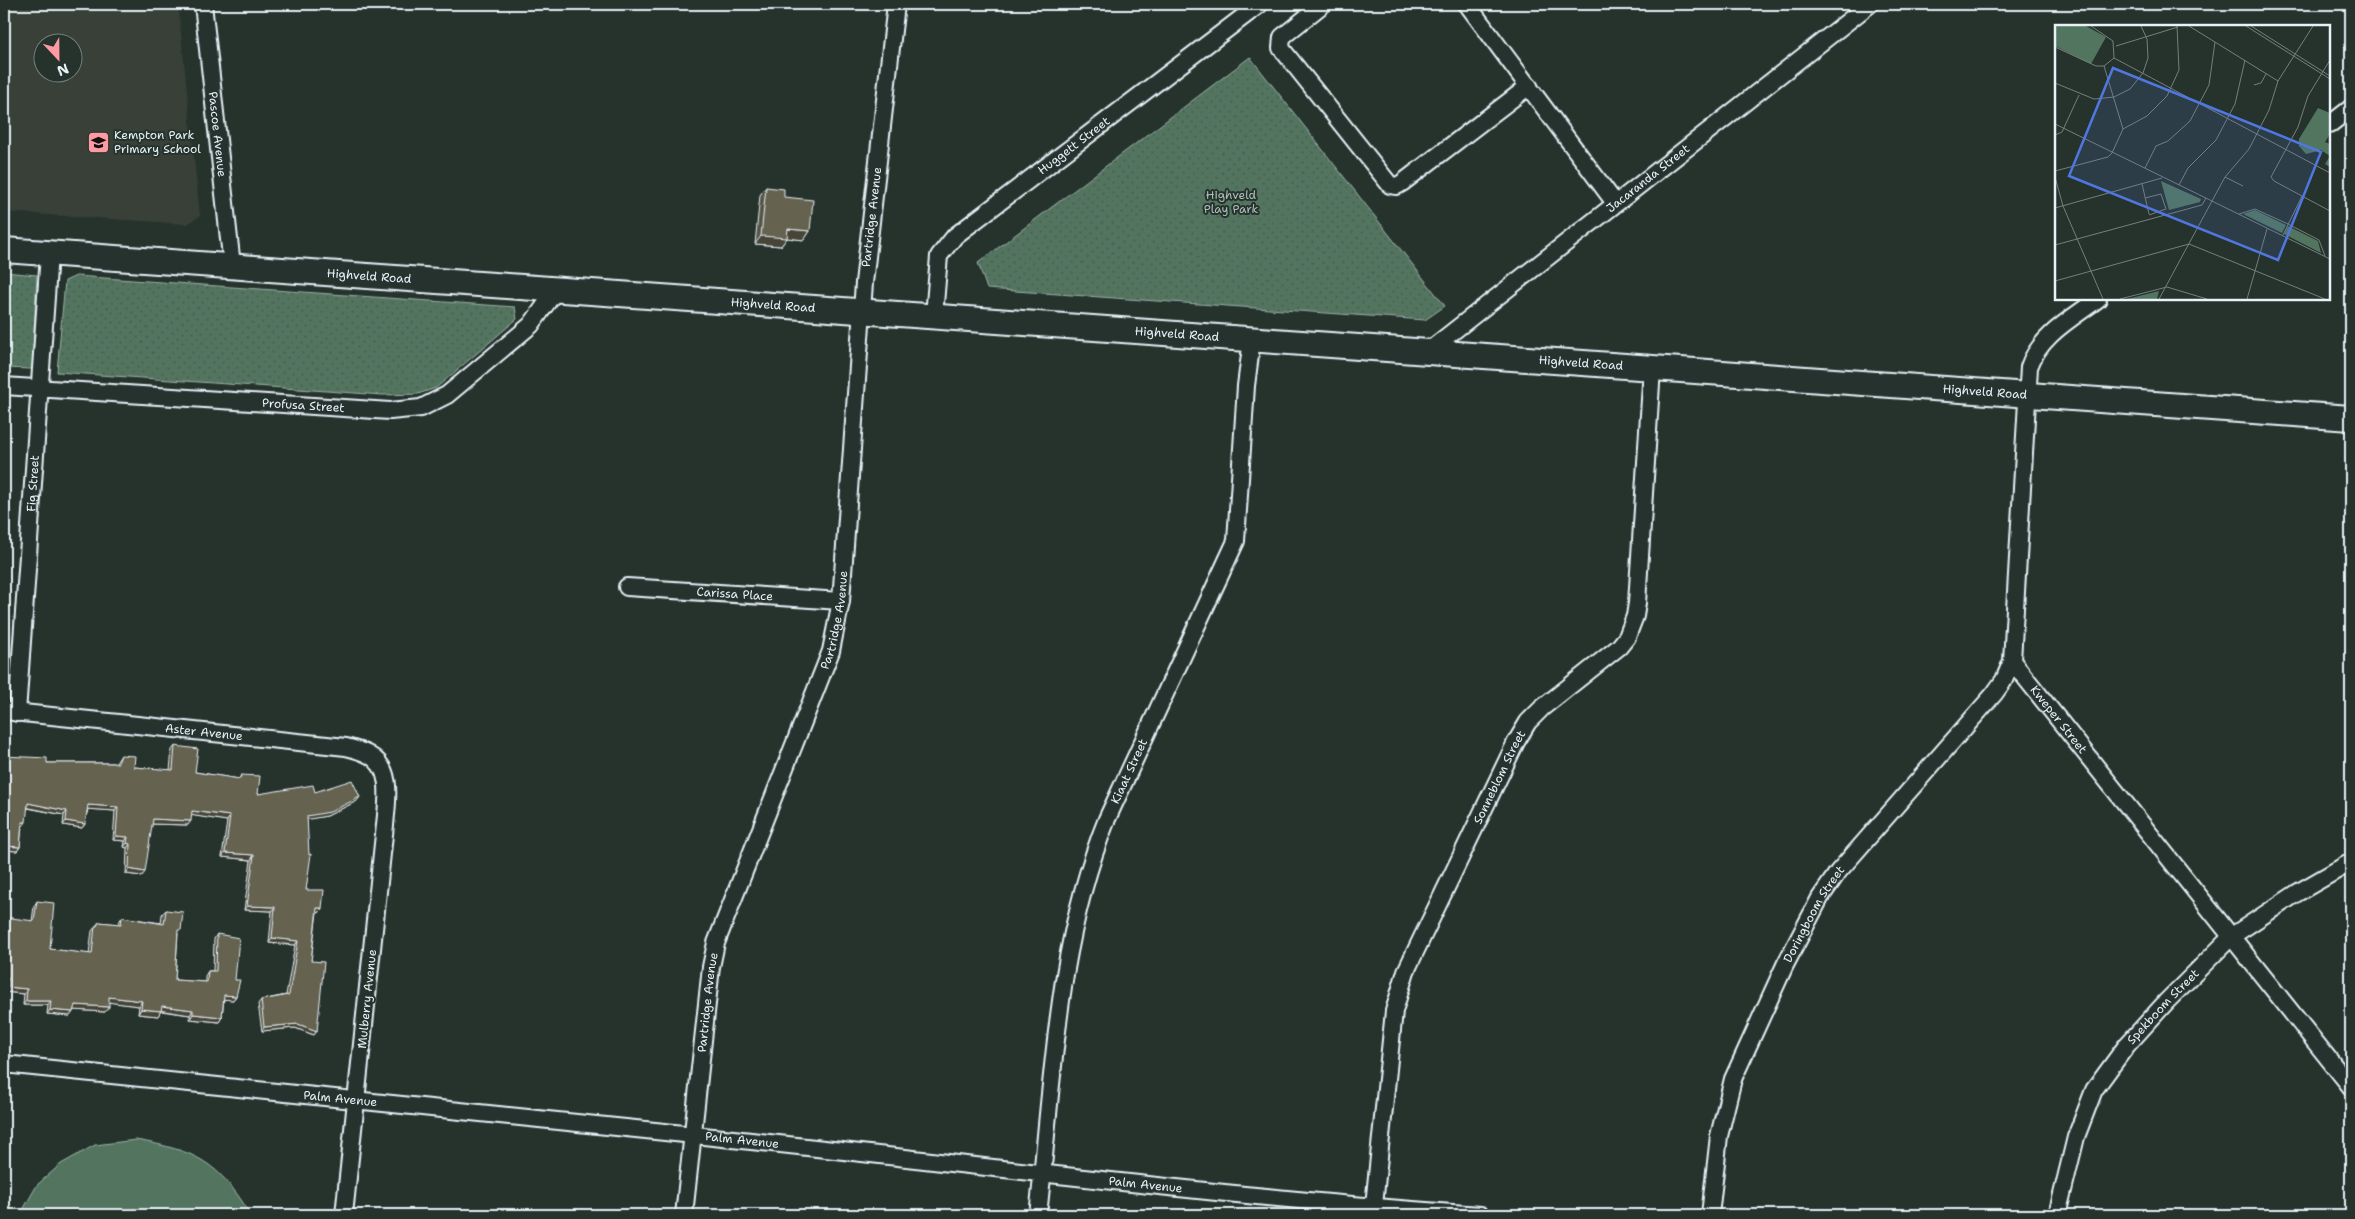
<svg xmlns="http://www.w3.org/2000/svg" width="2355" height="1219" font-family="'Shantell Sans',sans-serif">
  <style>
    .built { fill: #394137; fill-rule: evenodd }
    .park { fill: url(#park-dots); stroke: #9db3ac }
    .pitch { fill: #52755f; stroke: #9db3ac }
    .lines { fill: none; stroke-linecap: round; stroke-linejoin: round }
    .street-casing { stroke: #e8f1f8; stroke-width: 20 }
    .secondary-casing { stroke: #e8f1f8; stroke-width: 28 }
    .street { stroke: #26332d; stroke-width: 16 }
    .secondary { stroke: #26332d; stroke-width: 24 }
    .wall { fill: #575544; stroke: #e8f1f8 }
    .shaded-wall { fill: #474537; stroke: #e8f1f8 }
    .building { fill: #65634f; stroke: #e8f1f8 }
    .labels { text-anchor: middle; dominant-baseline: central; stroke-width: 4; stroke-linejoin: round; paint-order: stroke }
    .poi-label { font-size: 12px; fill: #e8f1f8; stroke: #26332d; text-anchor: start }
    .street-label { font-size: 12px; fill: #e8f1f8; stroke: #26332d }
    .park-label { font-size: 12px; fill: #acbfbb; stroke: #26332d }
    .inset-road { fill: none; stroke: #747f7e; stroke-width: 1 }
    .view { fill: #5077e0; fill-opacity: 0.15; stroke: #5077e0; stroke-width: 2.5 }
    .inset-edge { fill: none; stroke: #e8f1f8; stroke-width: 2.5 }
  </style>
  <defs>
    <pattern id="park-dots" width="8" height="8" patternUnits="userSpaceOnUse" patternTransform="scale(1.25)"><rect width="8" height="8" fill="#52755f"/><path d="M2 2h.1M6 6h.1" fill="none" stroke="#4b5c53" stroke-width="1.8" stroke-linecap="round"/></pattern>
  </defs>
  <rect width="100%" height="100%" fill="#26332d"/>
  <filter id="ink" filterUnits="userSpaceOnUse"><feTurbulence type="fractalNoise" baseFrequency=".02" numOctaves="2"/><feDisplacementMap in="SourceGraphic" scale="10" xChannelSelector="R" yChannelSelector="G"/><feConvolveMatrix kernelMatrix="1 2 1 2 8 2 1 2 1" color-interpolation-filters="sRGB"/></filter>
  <g filter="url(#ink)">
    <path class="built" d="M4 4H178L200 216 187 224 4 212ZM42 42H72V72H42Z"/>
    <path class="park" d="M1250 57 1445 306 1425 320 987 289 978 263Z
      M4 272 37 275 32 369 4 368Z
      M76 276 515 307 517 319 436 388 418 394 383 395 57 372 65 281Z"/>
    <path class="pitch" d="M136 1140C198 1151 218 1162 251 1215H20L37 1185 61 1164 95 1145Z"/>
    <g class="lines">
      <defs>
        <g id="street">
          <path id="s1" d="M203 4 232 266"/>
          <path d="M1323 4 1282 37 1281 48 1390 185 1397 186 1402 183 1529 86"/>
          <path d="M1467 4 1615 203"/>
          <path d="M2329 125 2351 108"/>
          <path id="s2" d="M934 316 939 256 955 236 1260 4"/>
          <path id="s3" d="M1427 352 1870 4"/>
          <path id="s4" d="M4 386 390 411 421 408 447 395 531 325 556 290"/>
          <path id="s5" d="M627 587 841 601"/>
          <path id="s6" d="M2012 661 2351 1087"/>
          <path id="s7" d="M4 711 346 747C354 749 362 751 369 755 394 768 387 802 385 825L344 1215"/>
          <path id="s8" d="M17 713 49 254"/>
          <path id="s9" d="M4 1064C234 1089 464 1110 694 1135 957 1162 1218 1197 1481 1215"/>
          <path id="s10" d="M684 1215 711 967 716 943 831 651 841 601 864 283 896 4"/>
          <path id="s11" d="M1038 1215C1053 1082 1056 945 1107 819L1236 541 1246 386 1252 339"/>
          <path id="s12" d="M1373 1215 1394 1011 1406 971 1516 742 1528 722 1542 708 1619 647 1627 637 1635 616 1637 603 1652 368"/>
          <path id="s13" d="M1710 1215 1719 1136 1733 1079 1785 965 1820 898 1838 872 1994 694 2004 680 2012 661 2029 367C2040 335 2073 318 2098 299"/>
          <path id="s14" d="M2057 1215 2076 1137 2094 1090 2127 1045 2167 1001 2232 936 2297 893 2351 862"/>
        </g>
        <g id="secondary">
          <path id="s15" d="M4 250 2351 418"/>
        </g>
      </defs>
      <use href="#street" class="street-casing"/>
      <use href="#secondary" class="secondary-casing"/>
      <use href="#street" class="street"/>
      <use href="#secondary" class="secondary"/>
    </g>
    <path class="wall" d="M766 187 784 197 810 231 804 240 787 238 781 246 755 244 760 195Z
      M175 746 195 772 239 779 241 775 258 794 315 792 357 801 327 816 307 819 306 890 322 908 319 913 317 912 311 961 317 1031 314 1035 295 1028 262 1031 258 1004 261 1000 286 995 295 945 269 943 272 911 244 910 251 860 222 857 227 821 191 815 188 825 152 824 142 876 126 874 127 848 124 847 125 841 113 840 115 811 88 809 85 824 82 828 63 825 64 815 27 808 23 826H22L20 847 17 851 4 850V756L47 763H116L121 755 134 767 170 770 172 750Z
      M37 901 50 949 89 954 92 931 99 922 119 924V922L122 917 161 923 162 914 166 910 178 934 175 980 205 982V976L208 971H213L214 939 217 934 235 980 236 996 233 1000 224 999 222 1017 219 1022 190 1019V1015L161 1011 158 1016 138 1014 139 1006 109 1002 105 1012 74 1010 70 1016 47 1014 48 1005H23L24 994 4 992V983L32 921 34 906Z"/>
    <path class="shaded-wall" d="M788 229 810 231 804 240 787 238 781 246 755 244 761 236Z
      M360 797 357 801 327 816 304 820 307 816Z
      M28 803 67 811 64 815 25 807Z
      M88 805 118 807 115 811 85 809Z
      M192 811 230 816 227 821 189 815Z
      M153 819 191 821 188 825 150 824Z
      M66 821 85 824 82 828 63 825Z
      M22 822H26L23 826H19Z
      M116 836 128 837 125 841 113 840Z
      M127 843 130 844 127 848 124 847Z
      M4 846 20 847 17 851 4 850Z
      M225 853 254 855 251 860 222 857Z
      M129 869 145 872 142 876 126 874Z
      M247 906 275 907 272 911 244 910Z
      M317 908H322L319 913 314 912Z
      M272 938 298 941 295 945 269 943Z
      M4 978H8L4 983Z
      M7 987 27 989 24 994 4 992Z
      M224 995 236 996 233 1000 221 999Z
      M109 997 142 1001 139 1006 106 1002Z
      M26 1001H51L48 1005H23Z
      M75 1005 109 1007 105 1012 72 1010Z
      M162 1006 193 1010 190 1015 158 1010Z
      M141 1009 161 1011 158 1016 138 1014Z
      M50 1010 73 1012 70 1016 47 1014Z
      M193 1014 222 1017 219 1022 190 1019Z
      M298 1024 317 1031 314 1035 295 1028 262 1031 264 1027Z"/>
    <path class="building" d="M766 187 784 189V197L813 200 810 231 788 229 787 238 761 236Z
      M175 746 198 749 195 772 240 779 241 775 260 776 258 794 313 785 315 792 352 780 360 797 330 812 307 816 309 855 311 854 306 890H324L322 908H317L311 961 324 962 317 1031 298 1024 264 1027 261 1000 289 995 298 941 272 938 275 907 247 906 254 855 225 853 230 816 192 811 191 821 153 819 145 872 129 869 130 844 127 843 128 837 116 836 118 807 88 805 85 824 66 821 67 811 28 803 26 822H22L20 847 4 846V756L47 758V763H118L121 755 135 756 134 767 173 770Z
      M37 901 54 903 50 949 92 954 95 926H97L99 922 121 924 122 917 164 924 166 910 183 912 181 930H178L175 980 207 982 208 971H216L217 934 239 938 235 980H240L236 996 224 995 222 1017 193 1014V1010L162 1006 161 1011 141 1009 142 1001 109 997V1007L75 1005 73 1012 50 1010 51 1001H26L27 989 7 987 8 978H4V917L34 921Z"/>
  </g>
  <defs>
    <symbol id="school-square" viewBox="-11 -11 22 22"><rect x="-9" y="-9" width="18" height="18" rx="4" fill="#ff9aa2" stroke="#26332d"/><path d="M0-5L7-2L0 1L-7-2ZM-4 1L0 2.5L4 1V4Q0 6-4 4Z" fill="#111"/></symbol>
  </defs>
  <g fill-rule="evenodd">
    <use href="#school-square" x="86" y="130" width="25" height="25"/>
  </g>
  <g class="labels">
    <g class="poi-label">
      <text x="114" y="135">Kempton Park<tspan x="114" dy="14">Primary School</tspan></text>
    </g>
    <g class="street-label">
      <text stroke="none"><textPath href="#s1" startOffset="131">Pascoe Avenue</textPath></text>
      <text stroke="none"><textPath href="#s2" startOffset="235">Huggett Street</textPath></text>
      <text stroke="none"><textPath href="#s3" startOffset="281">Jacaranda Street</textPath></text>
      <text stroke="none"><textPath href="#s10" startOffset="1024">Partridge Avenue</textPath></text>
      <text stroke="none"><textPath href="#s15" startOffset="366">Highveld Road</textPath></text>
      <text stroke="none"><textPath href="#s15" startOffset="771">Highveld Road</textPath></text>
      <text stroke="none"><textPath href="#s15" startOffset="1176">Highveld Road</textPath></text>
      <text stroke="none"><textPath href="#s15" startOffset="1581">Highveld Road</textPath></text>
      <text stroke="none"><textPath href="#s15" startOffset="1986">Highveld Road</textPath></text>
      <text stroke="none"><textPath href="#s4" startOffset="300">Profusa Street</textPath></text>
      <text stroke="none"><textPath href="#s8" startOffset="230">Fig Street</textPath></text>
      <text stroke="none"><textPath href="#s5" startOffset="108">Carissa Place</textPath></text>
      <text stroke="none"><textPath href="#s10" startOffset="619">Partridge Avenue</textPath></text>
      <text stroke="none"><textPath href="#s6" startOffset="75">Kweper Street</textPath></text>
      <text stroke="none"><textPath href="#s7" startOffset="201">Aster Avenue</textPath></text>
      <text stroke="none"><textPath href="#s11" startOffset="456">Kiaat Street</textPath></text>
      <text stroke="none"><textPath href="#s12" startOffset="462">Sonneblom Street</textPath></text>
      <text stroke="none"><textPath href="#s13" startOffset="322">Doringboom Street</textPath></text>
      <text transform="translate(367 999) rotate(-84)">Mulberry Avenue</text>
      <text stroke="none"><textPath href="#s10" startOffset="214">Partridge Avenue</textPath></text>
      <text stroke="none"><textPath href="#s14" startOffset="239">Spekboom Street</textPath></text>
      <text stroke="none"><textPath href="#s9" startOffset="338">Palm Avenue</textPath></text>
      <text stroke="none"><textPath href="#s9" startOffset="742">Palm Avenue</textPath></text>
      <text stroke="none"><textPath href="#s9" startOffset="1148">Palm Avenue</textPath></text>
    </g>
    <g class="park-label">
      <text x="1231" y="195">Highveld<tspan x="1231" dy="14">Play Park</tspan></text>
    </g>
  </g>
  <g transform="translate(2055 25)">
    <rect width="275" height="275" fill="#26332d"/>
    <path d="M0 1H31L51 12 36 39 0 21ZM106 156 146 174 145 177 114 185ZM200 185 231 200 227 208 188 189ZM233 201 263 216 266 228 229 209ZM104 266 102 274H72Z" fill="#52755f"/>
    <path d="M263 83 275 88V109L270 117 275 119V142L270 139 275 131 266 125 251 129 244 121V114Z" fill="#52755f"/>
    <path class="inset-road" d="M36 1 58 16 59 33M134 1 223 56M191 1 275 54M196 1 275 51M61 21 123 2M0 22 41 41H49L59 33M59 33 275 148M275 35 253 71 243 102 216 152 219 156 275 186M0 58 39 74 59 72 75 64 88 48 93 33 92 14 86 1M199 60 206 58 211 49M0 99 275 234M68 104 92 91 112 71 124 45 122 1M0 110 7 107 24 70M90 143 101 121 113 116 135 96 154 60 160 17M0 146 53 132 57 128 68 104 49 41M0 152 8 181 48 274M170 152 188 161M87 159 94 189M124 160 133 143 161 115 180 79 190 35M90 173 106 169 111 184 94 190M0 183 107 153M184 189 200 184 233 199 264 215 270 231M228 210 247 171M0 220 147 180 151 173M0 256 134 219 270 274M65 274 112 262 152 274M104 274 170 152 194 124 214 85 223 56 258 1M192 274 212 204"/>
    <path class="view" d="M58 43 266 127 223 235 14 151Z"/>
    <rect width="275" height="275" class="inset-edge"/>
  </g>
  <rect width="2355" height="1219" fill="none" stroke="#26332d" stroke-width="20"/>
  <rect x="10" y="10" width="2335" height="1199" fill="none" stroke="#e8f1f8" stroke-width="2" filter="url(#ink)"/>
  <g transform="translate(58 58) rotate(158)"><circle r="24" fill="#26332d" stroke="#747f7e"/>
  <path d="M0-4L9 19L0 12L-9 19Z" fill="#ff9aa2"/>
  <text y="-8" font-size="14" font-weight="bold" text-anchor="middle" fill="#e8f1f8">N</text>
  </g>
</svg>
